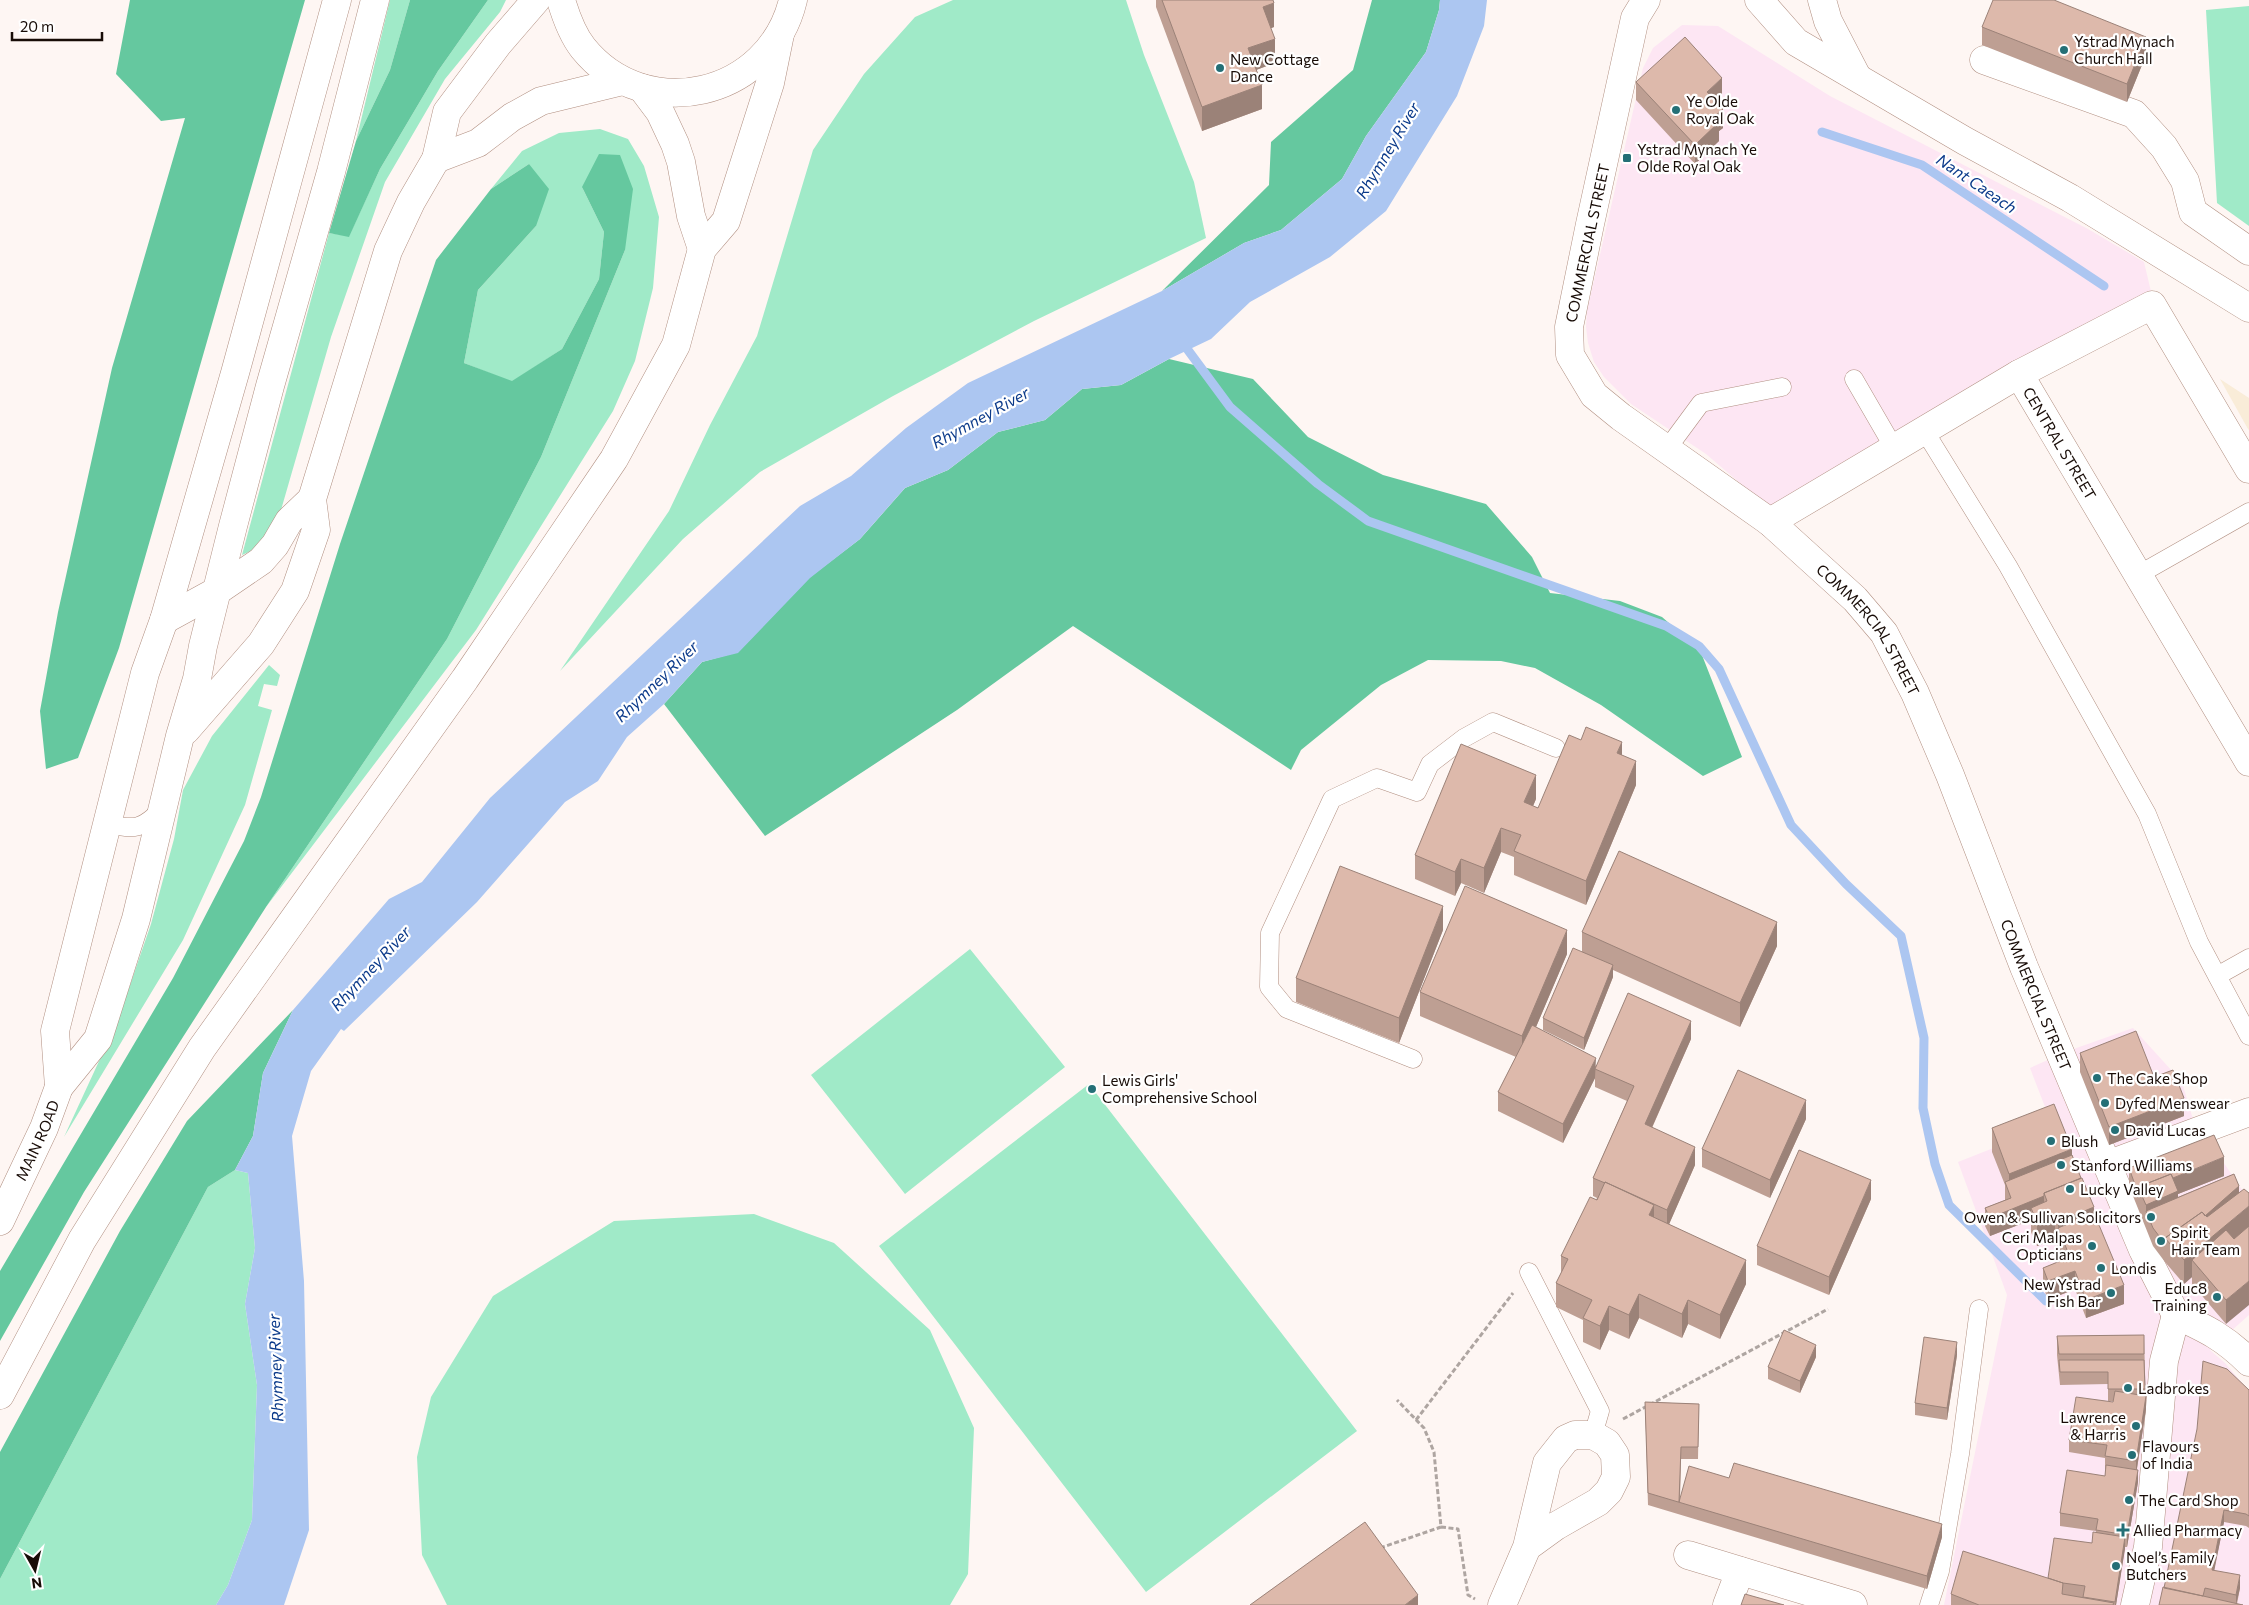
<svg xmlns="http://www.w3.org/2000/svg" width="2249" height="1605" font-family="Commissioner,sans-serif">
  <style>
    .commercial { fill: #fde6f3 }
    .industrial { fill: #f9ecd8 }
    .green { fill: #a0eac8 }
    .forest { fill: #65c89f }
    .water { fill: #acc6f1 }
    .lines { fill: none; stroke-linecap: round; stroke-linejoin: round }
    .stream { stroke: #acc6f1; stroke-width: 9 }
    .service-casing { stroke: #b18f81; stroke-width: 19 }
    .minor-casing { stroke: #b18f81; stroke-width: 29 }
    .tertiary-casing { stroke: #b18f81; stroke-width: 29 }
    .primary-casing { stroke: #b18f81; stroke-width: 29 }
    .path { stroke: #aea5a1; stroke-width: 3; stroke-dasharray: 5 2.5; stroke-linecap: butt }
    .service { stroke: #fff; stroke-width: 18 }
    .minor { stroke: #fff; stroke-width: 28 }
    .tertiary { stroke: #fff; stroke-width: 28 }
    .primary { stroke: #fff; stroke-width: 28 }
    .wall { fill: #be9f93 }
    .shaded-wall { fill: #9b8278 }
    .building { fill: #ddb9ab; stroke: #9b8278 }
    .poi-dot { fill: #246f76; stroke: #fff; stroke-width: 2 }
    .labels { text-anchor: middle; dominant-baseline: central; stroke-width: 4.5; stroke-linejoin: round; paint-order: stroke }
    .poi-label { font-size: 15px; fill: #180c07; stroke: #fff; text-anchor: start }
    .street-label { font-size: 15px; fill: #180c07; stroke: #fff }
    .water-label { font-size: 16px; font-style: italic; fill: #0b3a8a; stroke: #fff }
  </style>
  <rect width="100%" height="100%" fill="#fef6f3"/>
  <path class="commercial" d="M1682 25 1718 26 1830 96 2088 229 2144 262 2153 300 1782 514 1761 501 1706 454 1631 404 1604 377 1594 362 1588 343 1586 327 1587 311 1643 68 1653 48Z
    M2133 1028 2182 1082 2192 1116 2249 1200V1315L2210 1350 2225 1363 2249 1391V1605H1944L2007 1295 1958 1162 2052 1125 2030 1068 2068 1051Z"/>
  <path class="industrial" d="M2220 379 2249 398V430L2248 429Z"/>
  <path class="green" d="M390 0H410L390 70 356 141Z
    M488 0H506L500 12 445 79 385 182 331 337 281 510C272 529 263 547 242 555L329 233 349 236 380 169 438 71Z
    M953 0H1126L1144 55 1194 182 1206 238 1034 321 893 396 760 472 683 539 560 671 669 511 710 425 757 336 813 150 864 74 915 17Z
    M2249 6V226L2217 203 2206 10Z
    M600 129 628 139 644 166 659 217 653 288 635 361 613 411 476 630 266 907 447 639 541 457 625 250 582 187 604 232 599 279 562 349 512 382 464 363 478 290 536 226 529 164 491 189 522 151 559 133Z
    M269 665 280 675 277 686 264 684 258 706 272 710 245 805 183 940 64 1137 118 1020 151 924 174 839 183 790 212 736Z
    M970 949 1065 1067 905 1194 811 1075Z
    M1089 1084 1357 1431 1146 1592 879 1246Z
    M235 1170 248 1173 255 1248 245 1304 257 1385 252 1520 228 1585 216 1605H0V1579L208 1187Z
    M754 1214 834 1243 930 1330 974 1428 968 1574 950 1605H447L422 1555 417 1457 431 1397 493 1296 614 1221Z"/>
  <path class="forest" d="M130 0H305L119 648 78 758 46 769 40 711 58 612 112 368 185 118 161 121 116 74Z
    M410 0H488L438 71 380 169 349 237 329 233 356 141 390 70Z
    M1372 0H1440L1439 10 1426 52 1366 136 1342 179 1281 230 1244 243 1162 291 1269 185 1271 142 1353 70Z
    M599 154 620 155 633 189 625 250 541 457 447 639 266 907 84 1192 0 1341V1271L173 978 244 841 261 797 340 544 436 260 491 189 529 164 549 189 536 226 478 290 464 363 512 381 562 349 599 279 604 232 582 187Z
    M1169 359 1253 379 1308 437 1383 475 1486 504 1532 557 1550 593 1620 601 1662 617 1700 650 1742 757 1703 776 1601 705 1535 668 1501 661 1428 660 1381 685 1301 750 1291 770 1073 626 957 710 765 836 664 704 702 662 738 652 810 577 860 539 905 488 948 470 998 432 1045 420 1082 389 1121 385Z
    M293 1010 263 1073 253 1136 235 1170 208 1187 0 1579V1452L120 1231 187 1121Z"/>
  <path class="water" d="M1440 0H1487L1484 26 1457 96 1386 211 1330 257 1250 302 1211 339 1169 359 1121 385 1082 389 1045 420 998 432 948 470 905 488 860 539 810 578 738 653 702 662 664 704 627 737 598 781 565 802 477 902 344 1031 341 1029 311 1071 292 1136 304 1281 309 1530 284 1605H216L228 1585 252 1520 257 1385 245 1304 255 1248 248 1173 235 1170 253 1136 263 1073 293 1010 389 899 422 882 490 798 800 506 851 476 906 428 968 383 1162 291 1244 243 1281 230 1342 179 1366 136 1426 52 1439 10Z"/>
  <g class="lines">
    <path class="stream" d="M1822 132 1922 165 2104 286
      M1182 342 1230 407 1318 484 1368 521 1666 626 1699 646 1719 669 1791 825 1846 884 1901 936 1924 1038 1923 1108 1935 1164 1949 1205 2046 1301"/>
    <defs>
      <path id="service" d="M1854 379 1894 448
        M1924 430 2008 566 2147 814 2199 942 2249 1036
        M1667 449 1701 403 1782 387
        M2138 575 2249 512
        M108 824C136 830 142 829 162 809
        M2217 976 2249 958
        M1413 1059 1287 1009 1269 987 1270 933 1332 799 1377 778 1417 792 1430 764 1464 738 1493 722 1556 748
        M1529 1272 1600 1411 1593 1435
        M1929 1605 1940 1571 1960 1454 1979 1309"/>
      <g id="minor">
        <path d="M1984 60 2134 114 2164 147 2185 181 2193 212 2249 251"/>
        <path d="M2019 374 2152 305 2249 469"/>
        <path id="s1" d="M1770 522 2019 374 2249 762"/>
        <path d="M2107 1165 2249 1112"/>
        <path d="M1688 1555 1853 1605"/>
        <path d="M1502 1605 1527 1547 1547 1463 1566 1439 1575 1435H1593L1607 1443 1615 1455 1616 1477 1609 1491 1598 1502 1556 1526 1527 1547"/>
        <path d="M1727 1605 1740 1571"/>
      </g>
      <g id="tertiary">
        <path id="s2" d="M1646 0 1635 18 1590 224 1569 327 1570 355 1594 395 1621 417 1770 522 1855 599 1884 633 1915 693 1950 775 2024 967 2143 1250 2176 1315"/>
        <path d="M2176 1315C2207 1329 2225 1338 2249 1362"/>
        <path d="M2135 1605 2148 1547 2164 1361 2176 1315"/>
      </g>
      <g id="primary">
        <path d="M561 0C566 17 572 34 583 48 646 126 770 97 793 0"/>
        <path d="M1759 0 1796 42 1965 141 2070 198 2249 308"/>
        <path d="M1822 0 1828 21 1856 75"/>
        <path d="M642 88 660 112 675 144 681 162 691 216 702 249"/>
        <path d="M436 159 478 143 512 117 541 101 623 81"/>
        <path d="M164 620 217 591 261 561 275 545 289 521 312 499"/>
        <path d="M186 730 261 644 295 591 316 530 312 499 388 251 411 202 436 159 447 112 498 44 536 0"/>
        <path d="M59 1087 55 1031 145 673 164 620 235 373 337 0"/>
        <path id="s3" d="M0 1221 44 1128 59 1087 98 1039 136 919 180 736 197 679 203 646 233 526 270 386 331 172 375 0"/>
        <path d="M0 1395 82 1240 202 1048 465 679 614 459 676 345 702 249 726 221 770 83 780 34"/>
      </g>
    </defs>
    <use href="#service" class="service-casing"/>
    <use href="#minor" class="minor-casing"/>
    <use href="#tertiary" class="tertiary-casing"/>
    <use href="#primary" class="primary-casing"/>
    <path class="path" d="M1623 1419 1828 1309
      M1416 1420 1513 1293
      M1441 1527 1458 1529 1468 1595 1475 1599
      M1380 1548 1441 1527 1434 1452 1424 1428 1397 1400"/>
    <use href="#service" class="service"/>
    <use href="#minor" class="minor"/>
    <use href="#tertiary" class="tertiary"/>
    <use href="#primary" class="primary"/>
  </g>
  <path class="wall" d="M1156 0H1273L1274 27 1271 28 1275 63 1256 70 1262 109 1202 131 1156 7Z
    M1982 27 2146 55 2127 102 1982 45Z
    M1636 82 1722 96 1716 102 1723 128 1719 131V141L1695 164 1636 100Z
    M1622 755 1636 785 1586 905 1514 875V857L1501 852 1484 893 1461 883 1455 896 1415 879V855L1536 799 1533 806 1538 808Z
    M1443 930 1399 1043 1296 1002V978Z
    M1582 932 1777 946 1740 1027 1613 970V977L1584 1050 1543 1030V1018L1582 952Z
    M1567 954 1536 1027 1596 1066 1691 1039 1652 1128 1695 1165 1669 1224 1746 1284 1720 1339 1688 1324 1682 1338 1639 1318 1629 1339 1609 1330 1600 1350 1583 1342V1320L1556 1307V1283L1561 1273V1256L1597 1198 1593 1196V1178L1627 1101 1595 1087V1078L1563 1143 1498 1111V1092L1516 1057 1420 1016V992Z
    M2080 1053 2154 1077 2184 1116 2109 1145 2080 1072Z
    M1806 1119 1770 1198 1702 1167V1149Z
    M1992 1128 2072 1155 2094 1213 2124 1304 2086 1318 2075 1289 2048 1300 2043 1286V1268L2063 1260 2055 1239 2037 1246 2031 1232V1220L1990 1236 1985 1226V1208L2005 1200V1185L1992 1152Z
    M2129 1168 2224 1176 2178 1194V1197L2234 1174 2226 1324 2192 1284V1277L2184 1284 2165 1262 2153 1246 2129 1186Z
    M1871 1199 1829 1295 1757 1265V1246Z
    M2144 1335 2146 1409 2137 1469 2138 1482 2127 1547H2125L2116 1605H1951V1594L2048 1578 2092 1543 2096 1531 2060 1526V1513L2105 1476 2106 1469H2105V1458L2069 1452V1440L2113 1402V1401H2108V1384L2060 1385 2057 1355V1336Z
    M1957 1355 1947 1420 1915 1415V1403Z
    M1816 1357 1800 1393 1768 1379V1367Z
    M2249 1390V1528L2246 1526 2224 1522 2214 1570 2240 1588 2237 1604 2164 1588Z
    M1645 1402 1699 1404 1698 1459H1681L1680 1501 1729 1478 1942 1537 1927 1589 1648 1505Z"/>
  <path class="shaded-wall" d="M1274 3V27L1263 31V7Z
    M2146 37V55L2127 102V84Z
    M1275 39V63L1248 73V48Z
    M1722 78V96L1707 111V92Z
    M1262 85V109L1202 131V107Z
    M1723 109V128L1719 131V141L1695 164V145L1714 117Z
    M1622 742V766L1617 753Z
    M1636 761V785L1586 905V881Z
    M1536 775V799L1524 827V802Z
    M1501 828V852L1484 893V868Z
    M1461 859V883L1455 896V872Z
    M1443 906V930L1399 1043V1018Z
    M1777 922V946L1740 1027V1003Z
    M1567 930V954L1522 1060V1036Z
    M1613 965V977L1584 1050V1038Z
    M1691 1021V1039L1645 1143V1124Z
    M1596 1058 1595 1078 1563 1143V1124Z
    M2184 1098V1116L2109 1145V1127Z
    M1806 1100V1119L1770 1198V1180Z
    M1695 1147V1165L1667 1229V1210Z
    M2072 1149V1173L2009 1193V1174Z
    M2224 1157V1176L2178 1194V1215L2146 1211V1205L2140 1192Z
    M1871 1180V1199L1829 1295V1277Z
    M2239 1186V1204L2168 1241Z
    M2044 1196V1214L2031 1208V1220L1990 1236V1218Z
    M1654 1205V1229L1649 1215Z
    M2249 1206V1230L2200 1270 2192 1260V1277L2184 1284V1260Z
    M2094 1207V1231L2058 1228V1222Z
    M2055 1215V1239L2037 1246V1222Z
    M1746 1260V1284L1720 1339V1315Z
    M2075 1271V1289L2048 1300V1281Z
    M2249 1281V1305L2226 1324V1300Z
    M2124 1285V1304L2086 1318V1300Z
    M1639 1294V1318L1629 1339V1315Z
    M1688 1300V1324L1682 1338V1314Z
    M1609 1306V1330L1600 1350V1326Z
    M1957 1342V1355L1947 1420V1408Z
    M1816 1345V1357L1800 1393V1381Z
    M2146 1396V1409L2136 1474V1461Z
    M2138 1470V1482L2127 1547V1535Z
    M2224 1510V1522L2212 1582V1570Z
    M1942 1524V1537L1927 1589V1576Z
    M2125 1537V1549L2116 1605H2115Z
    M2240 1575V1588L2236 1605V1595Z
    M1418 1595V1605H1405Z"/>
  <path class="building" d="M1162 0H1273L1274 3 1263 7 1275 39 1248 48 1262 85 1202 107Z
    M1993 0H2054L2146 37 2127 84 1982 27Z
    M1685 37 1722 78 1707 92 1723 109 1714 117 1719 122 1695 145 1636 82Z
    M1586 727 1622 742 1617 753 1636 761 1586 881 1514 851 1521 835 1501 828 1484 868 1461 859 1455 872 1415 855 1461 744 1536 775 1524 802 1538 808 1569 735 1581 740Z
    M1619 851 1777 922 1740 1003 1582 932Z
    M1340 866 1443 906 1399 1018 1296 978Z
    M1465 886 1567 930 1522 1036 1420 992Z
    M1573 948 1613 965 1584 1038 1543 1018Z
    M1628 993 1691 1021 1645 1124 1695 1147 1667 1210 1605 1182V1183L1593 1178 1634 1086 1595 1069Z
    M1532 1025 1596 1058 1563 1124 1498 1092Z
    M2136 1031 2154 1077 2173 1070 2184 1098 2109 1127 2080 1053Z
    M1738 1070 1806 1100 1770 1180 1702 1149Z
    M2054 1104 2072 1149 2009 1174 1992 1128Z
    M2214 1135 2224 1157 2173 1178 2171 1174 2138 1187V1193L2129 1168Z
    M1799 1150 1871 1180 1829 1277 1757 1246Z
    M2072 1155 2081 1178 2044 1193V1196L1990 1218 1985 1208 2011 1198 2005 1182Z
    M2171 1174 2178 1191 2146 1205 2138 1187Z
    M2234 1174 2239 1186 2205 1216 2202 1212 2165 1238V1244L2153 1228 2146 1211Z
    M2082 1178 2094 1207 2058 1222 2055 1215 2037 1222 2031 1208 2047 1201 2044 1193Z
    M1605 1182 1654 1205 1649 1215 1746 1260 1720 1315 1688 1300 1682 1314 1639 1294 1629 1315 1609 1306 1600 1326 1583 1318 1592 1300 1556 1283 1568 1259 1561 1256 1590 1197 1597 1200Z
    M2244 1189 2249 1193V1206L2184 1260 2165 1238 2202 1212 2207 1217Z
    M2094 1213 2124 1285 2086 1300 2075 1271 2048 1281 2043 1268 2070 1257 2058 1228Z
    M2249 1226V1281L2226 1300 2192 1260 2226 1230 2234 1239Z
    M1784 1330 1816 1345 1800 1381 1768 1367Z
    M2144 1335V1354H2059L2057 1336Z
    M1924 1337 1957 1342 1947 1408 1915 1403Z
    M2059 1360H2144L2145 1389H2108V1372H2060Z
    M2203 1361 2227 1369 2249 1390V1516L2246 1514 2224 1510 2212 1570 2240 1575 2236 1595 2205 1588 2203 1596 2164 1588 2197 1429Z
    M2115 1391 2146 1396 2136 1461 2105 1456 2107 1445 2069 1440 2076 1397 2113 1402Z
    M1645 1402 1699 1404 1698 1447H1681L1679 1502 1689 1466 1729 1478 1734 1463 1942 1524 1927 1576 1648 1493Z
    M2106 1465 2138 1470 2127 1535 2096 1530 2098 1519 2060 1513 2067 1470 2105 1476Z
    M1365 1522 1418 1595 1405 1605H1250Z
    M2093 1532 2125 1537 2115 1602 2083 1597 2085 1586 2063 1583 2048 1578 2054 1538 2092 1543Z
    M1963 1551 2063 1583 2062 1594 2114 1603 2113 1605H1979L1951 1594Z
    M2163 1587 2243 1605H2159Z
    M1745 1594 1784 1605H1741Z"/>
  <g class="poi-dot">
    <circle cx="2064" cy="50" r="5"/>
    <circle cx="1220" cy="68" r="5"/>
    <circle cx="1676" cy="110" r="5"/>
    <rect x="1622" y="153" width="10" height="10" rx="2.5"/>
    <circle cx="2097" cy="1078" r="5"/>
    <circle cx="1092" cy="1089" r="5"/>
    <circle cx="2105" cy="1103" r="5"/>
    <circle cx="2115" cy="1130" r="5"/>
    <circle cx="2051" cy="1141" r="5"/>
    <circle cx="2061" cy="1165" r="5"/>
    <circle cx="2070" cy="1189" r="5"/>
    <circle cx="2151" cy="1217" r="5"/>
    <circle cx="2161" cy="1241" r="5"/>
    <circle cx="2092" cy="1246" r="5"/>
    <circle cx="2101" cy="1268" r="5"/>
    <circle cx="2111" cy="1293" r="5"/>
    <circle cx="2217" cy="1297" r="5"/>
    <circle cx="2128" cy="1388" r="5"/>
    <circle cx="2136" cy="1426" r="5"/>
    <circle cx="2132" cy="1455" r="5"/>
    <circle cx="2129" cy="1500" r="5"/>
    <path d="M2120.5 1522.5h5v5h5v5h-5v5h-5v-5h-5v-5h5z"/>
    <circle cx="2116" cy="1566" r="5"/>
  </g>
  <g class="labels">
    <g class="poi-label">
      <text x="2074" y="41">Ystrad Mynach<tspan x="2074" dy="17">Church Hall</tspan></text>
      <text x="1230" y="59">New Cottage<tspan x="1230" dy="17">Dance</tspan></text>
      <text x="1686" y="101">Ye Olde<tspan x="1686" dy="17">Royal Oak</tspan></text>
      <text x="1637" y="149">Ystrad Mynach Ye<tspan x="1637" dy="17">Olde Royal Oak</tspan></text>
      <text x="2107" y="1078">The Cake Shop</text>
      <text x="1102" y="1080">Lewis Girls'<tspan x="1102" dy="17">Comprehensive School</tspan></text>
      <text x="2115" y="1103">Dyfed Menswear</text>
      <text x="2125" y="1130">David Lucas</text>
      <text x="2061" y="1141">Blush</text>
      <text x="2071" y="1165">Stanford Williams</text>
      <text x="2080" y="1189">Lucky Valley</text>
      <text x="2141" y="1217" text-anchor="end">Owen &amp; Sullivan Solicitors</text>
      <text x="2171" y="1232">Spirit<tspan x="2171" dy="17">Hair Team</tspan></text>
      <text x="2082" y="1237" text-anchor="end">Ceri Malpas<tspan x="2082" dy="17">Opticians</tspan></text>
      <text x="2111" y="1268">Londis</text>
      <text x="2101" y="1284" text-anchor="end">New Ystrad<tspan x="2101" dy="17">Fish Bar</tspan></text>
      <text x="2207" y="1288" text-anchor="end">Educ8<tspan x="2207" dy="17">Training</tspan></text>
      <text x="2138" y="1388">Ladbrokes</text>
      <text x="2126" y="1417" text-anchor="end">Lawrence<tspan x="2126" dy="17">&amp; Harris</tspan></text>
      <text x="2142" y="1446">Flavours<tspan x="2142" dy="17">of India</tspan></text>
      <text x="2139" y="1500">The Card Shop</text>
      <text x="2133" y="1530">Allied Pharmacy</text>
      <text x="2126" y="1557">Noel’s Family<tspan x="2126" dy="17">Butchers</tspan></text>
    </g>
    <g class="street-label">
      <text transform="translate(1587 243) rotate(-78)">COMMERCIAL STREET</text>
      <text stroke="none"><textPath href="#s1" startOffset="370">CENTRAL STREET</textPath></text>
      <text stroke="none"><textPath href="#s2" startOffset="776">COMMERCIAL STREET</textPath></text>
      <text stroke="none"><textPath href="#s2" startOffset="1181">COMMERCIAL STREET</textPath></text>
      <text stroke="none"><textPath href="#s3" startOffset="89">MAIN ROAD</textPath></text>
    </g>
    <g class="water-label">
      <text transform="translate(1387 150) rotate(-59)">Rhymney River</text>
      <text transform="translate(1977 183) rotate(34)">Nant Caeach</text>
      <text transform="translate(980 417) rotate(-29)">Rhymney River</text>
      <text transform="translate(656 681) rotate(-44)">Rhymney River</text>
      <text transform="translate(370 968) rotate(-47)">Rhymney River</text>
      <text transform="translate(275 1368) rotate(-92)">Rhymney River</text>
    </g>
  </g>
  <g transform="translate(35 1570) rotate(172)" stroke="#ffffff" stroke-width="4" paint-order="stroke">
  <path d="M0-4L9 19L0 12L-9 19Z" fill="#180c07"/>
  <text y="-8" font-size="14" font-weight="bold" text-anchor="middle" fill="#180c07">N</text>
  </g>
  <path d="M12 32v8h90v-8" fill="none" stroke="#180c07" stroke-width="2.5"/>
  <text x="20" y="32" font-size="15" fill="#180c07" stroke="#ffffff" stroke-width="4" paint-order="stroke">20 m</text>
</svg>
